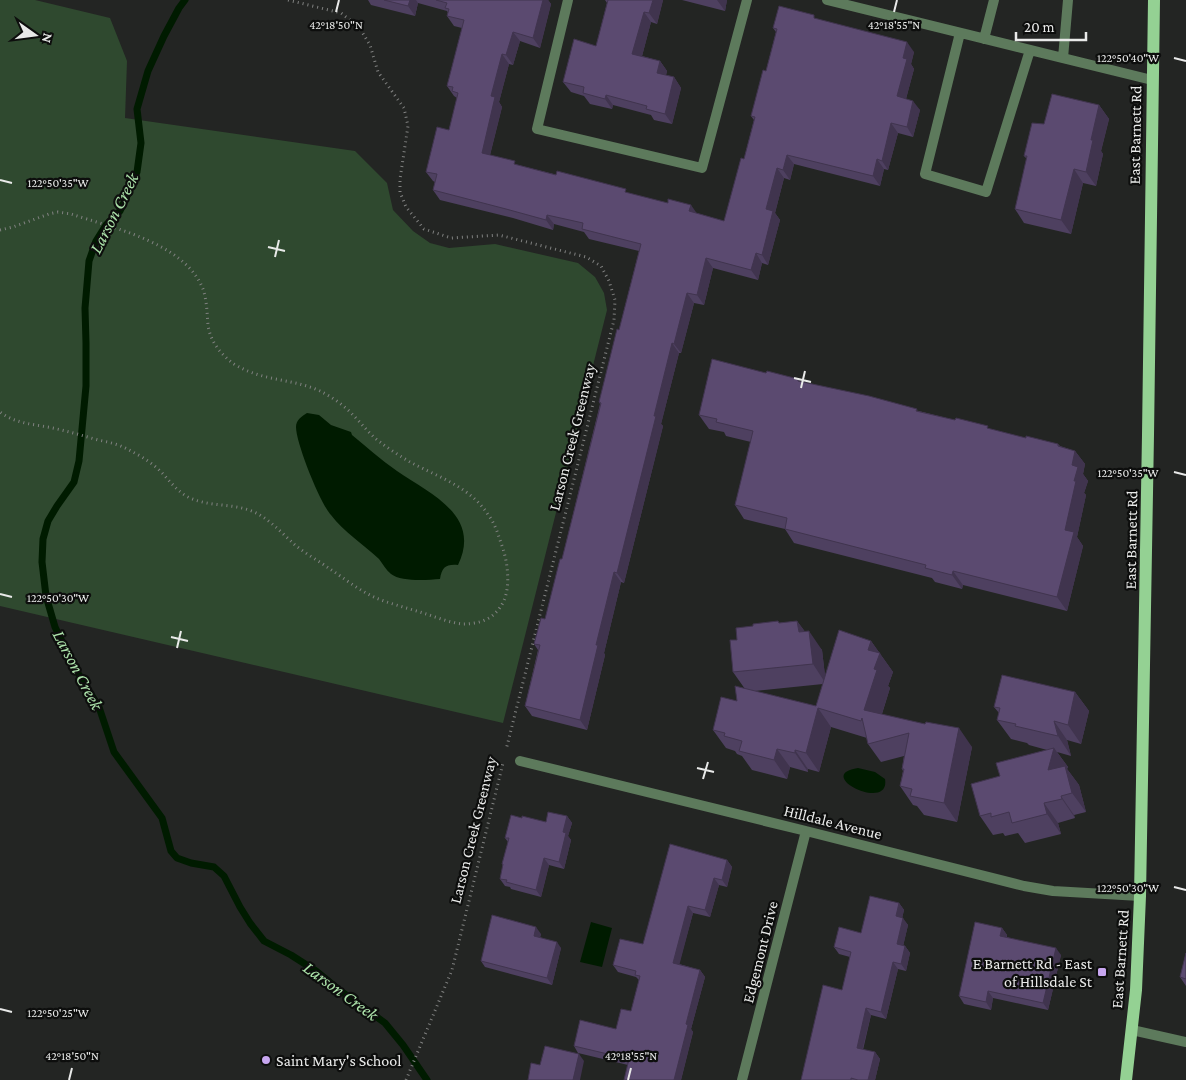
<svg xmlns="http://www.w3.org/2000/svg" width="1186" height="1080" font-family="'Crimson Pro',serif">
  <style>
    .green { fill: #2f492f }
    .water { fill: #001b00 }
    .lines { fill: none; stroke-linecap: round; stroke-linejoin: round }
    .stream { stroke: #001b00; stroke-width: 7 }
    .path { stroke: #818281; stroke-width: 3; stroke-dasharray: 1 4; stroke-linecap: butt }
    .service { stroke: #5d7a5c; stroke-width: 10 }
    .minor { stroke: #5d7a5c; stroke-width: 10 }
    .primary { stroke: #94d193; stroke-width: 12 }
    .wall { fill: #4e4060; fill-rule: evenodd }
    .shaded-wall { fill: #40344e }
    .building { fill: #5b4a70; stroke: #40344e }
    .ticks { fill: none; stroke: #e9eae9; stroke-width: 2 }
    .poi-dot { fill: #c7a6ef; stroke: #0d0e0d; stroke-width: 2 }
    .labels { text-anchor: middle; dominant-baseline: central; stroke-width: 4.5; stroke-linejoin: round; paint-order: stroke }
    .street-label { font-size: 16px; fill: #e9eae9; stroke: #0d0e0d }
    .poi-label { font-size: 16px; fill: #e9eae9; stroke: #0d0e0d; text-anchor: end }
    .water-label { font-size: 18px; font-style: italic; fill: #ace2aa; stroke: #0d0e0d }
    .ticks-label { font-size: 12px; text-anchor: middle; fill: #e9eae9; stroke: #0d0e0d; stroke-width: 4.5; stroke-linejoin: round; paint-order: stroke }
  </style>
  <rect width="100%" height="100%" fill="#232523"/>
  <path class="green" d="M0 0H35L110 18 127 61 125 118 355 151 387 183 393 210 413 231 430 243 449 248 495 244 578 263 595 277 604 293 607 310 503 723 0 606Z"/>
  <path class="water" d="M307 413 319 415 331 425 351 432 352 435C367 447 381 460 397 471 430 494 482 515 458 565 446 564 442 567 440 579 427 580 401 582 391 574 386 570 383 564 379 559 363 544 344 532 331 515 320 503 296 443 296 427 296 420 302 416 307 413Z
    M858 768 875 772 885 779C891 813 812 775 858 768Z
    M591 922 612 928 602 967 580 962Z"/>
  <g class="lines">
    <path class="stream" d="M185 0 179 8 164 36 148 71 137 109 141 143 137 172 127 196 120 211 106 225 96 241 89 261 85 308 86 343V386L79 461 74 482 57 506 48 521 43 539 42 562 46 596 55 627 76 670 99 707 114 752 162 818 171 851 177 858 191 863 214 867 224 876 240 907 250 923 264 941 291 955 316 971 338 989 385 1023 403 1045 427 1080"/>
    <path class="path" d="M288 0 341 13 359 27 370 45 378 72 404 108 408 126 400 179V192L406 207 424 229 451 238 499 235 586 257 601 266 609 281 615 300 614 320 506 750
      M0 230 13 227 49 214 58 212 71 214C113 228 185 243 203 289 207 301 207 313 208 325 210 341 221 355 234 364 263 382 292 378 320 391 332 397 345 406 354 416 363 425 370 435 380 442 389 449 400 456 410 462 438 477 471 487 489 516 495 524 498 534 501 543 504 551 506 559 507 567 509 585 508 603 492 616 484 622 473 624 463 624 450 623 436 617 423 613 407 608 391 604 376 598 360 591 345 579 330 569 319 561 306 554 295 545 285 536 275 525 263 517 240 501 212 509 188 497 175 490 168 478 157 468 148 460 137 454 127 449 118 444 108 442 98 440 84 436 71 432 57 429 37 424 17 425 0 412
      M406 1080 452 970 503 763"/>
    <path class="service" d="M568 0 537 129 702 168 747 0
      M827 0 1152 80
      M960 33 925 174 986 192 1030 50
      M984 39 994 0
      M1063 58 1068 0"/>
    <path class="minor" d="M520 761 806 831 1024 886 1053 891 1140 896
      M1132 1030 1186 1042
      M742 1080 806 831"/>
    <path class="primary" d="M1126 1080 1136 990 1140 896 1148 435 1154 0"/>
  </g>
  <path class="wall" d="M368 0H548L551 4 540 48 520 41 513 65 509 64 499 102 502 107 490 155 518 165 628 193 724 221 744 159 754 120 751 116 766 71 776 32 773 28 817 19 914 52 911 64 914 69 906 99 920 110 913 137 898 133 888 170 884 169 880 186 794 164 790 180 784 178 775 213 780 220 768 265 762 263 758 280 713 268 704 305 694 303 681 353H679L661 424 663 426 624 583 621 582 604 653 605 655 587 730 532 716 525 706 538 650 534 644 545 619 562 559 600 404 599 402 619 330 639 251 589 239 584 232 554 224 553 230 513 218 440 200 433 190 435 182 433 181 426 172 449 130 457 98 454 96 447 86 462 28 454 26 447 16 448 13 447 11 418 3 415 16 371 5Z
    M605 0H663L657 24 651 22 642 56 660 61 667 71 666 75 674 77 681 88 672 124 654 120 651 115 613 105 612 109 590 104 584 96 571 92 563 82 596 46 607 3Z
    M682 0H727L725 11Z
    M1099 105 1109 119 1101 151 1103 154 1096 186 1083 183 1071 234 1024 223 1015 209 1027 159 1024 156 1044 124Z
    M766 373 798 379 800 381 1026 438 1058 444 1060 446 1075 451 1085 464 1083 474 1088 481 1084 493 1086 495 1077 537 1083 546 1067 611 963 585 962 589 935 582 932 578 794 543 785 529 744 519 735 505 751 442 726 436 724 432 709 429 699 415Z
    M797 621 805 632 822 650 825 676 871 641 893 672 888 686 890 688 882 714 972 747 957 822 924 815 917 806 913 805 900 786 903 771 902 769 904 756 881 762 868 744 867 738 831 727 819 772 808 769V772L790 767 787 779 752 770 742 756 737 754 735 751 726 748 713 730 737 701 745 689 733 672 737 640 780 623ZM823 684 816 706 755 691Z
    M1075 692 1089 711 1081 744 1067 740 1071 756 1057 752 1068 767 1067 769 1079 785 1086 812 1074 815 1075 818 1058 823 1061 834 1025 843 1018 833 1005 836 1003 833 993 835 980 816 1000 776 1047 750 1029 745 1027 743 1011 739 997 720 999 713 994 707Z
    M567 816 572 823 568 836 571 840 564 869 549 865 541 897 511 889 510 887 505 886 500 879 503 865 502 864 508 842 505 838 522 818 546 822Z
    M727 860 732 867 727 887 719 885 710 917 693 913 679 964 700 970 705 977 691 1029 693 1032 681 1080H624L628 1065 578 1053 574 1046 616 1029 631 1011 639 980 636 977 618 972 613 965 643 944Z
    M899 903 904 910 902 918 908 925 903 946H905L910 953 906 971 898 969 886 1019 871 1015 863 1050 875 1052 880 1059 875 1080H801L842 990 850 957 839 954 834 947 861 933Z
    M1002 928 1007 935V937L1061 955 1048 1010 993 998 991 1010 964 1004 959 996Z
    M541 934 540 937 561 948 552 985 485 967 481 961Z
    M1186 953V986L1180 977Z"/>
  <path class="shaded-wall" d="M410 0H416L418 3 415 16 408 6Z
    M543 0H548L551 4 540 48 533 38Z
    M653 0H663L657 24 649 13Z
    M717 0H727L725 11Z
    M644 12 651 22 640 64 632 54Z
    M513 32 520 41 513 65 506 55Z
    M907 42 914 52 911 64 914 69 904 106 897 96 903 58Z
    M502 54 509 64 499 102 502 107 488 163 482 153 491 96Z
    M660 61 667 71 664 83 657 73Z
    M674 77 681 88 672 124 665 114Z
    M606 95 613 105 612 109 605 99Z
    M913 101 920 110 913 137 907 127Z
    M1099 105 1109 119 1101 151 1103 154 1096 186 1086 172 1091 140Z
    M891 123 898 133 888 170 882 161Z
    M787 155 794 164 790 180 783 170Z
    M877 159 884 169 880 186 873 176Z
    M777 168 784 178 775 213 780 220 768 265 762 255 766 209Z
    M1074 169 1083 183 1071 234 1061 220Z
    M691 205 698 215 689 211Z
    M547 215 554 224 553 230 546 220Z
    M756 253 762 263 758 280 751 270Z
    M706 258 713 268 704 305 697 295Z
    M687 293 694 303 681 353 674 344Z
    M672 343 679 353 661 424 663 426 624 583 617 573 654 416Z
    M1075 451 1085 464 1083 474 1088 481 1084 493 1086 495 1077 537 1083 546 1067 611 1057 597 1065 530 1072 465Z
    M953 571 963 585 962 589 952 575Z
    M614 572 621 582 604 653 605 655 587 730 580 720 596 645Z
    M797 621 810 638 809 631 822 650 826 684 813 664 799 632Z
    M871 641 893 672 888 686 890 688 877 729 864 710 874 669 868 650Z
    M1075 692 1089 711 1081 744 1068 725Z
    M818 708 831 727 819 772 806 753Z
    M1054 721 1067 740 1071 756 1058 736Z
    M959 728 972 747 957 822 944 803Z
    M1054 748 1068 767 1067 769 1079 785 1086 812 1072 793 1048 770Z
    M777 749 790 767 787 779 774 760Z
    M795 750 808 769V772L795 753Z
    M1061 796 1074 815 1075 818 1062 799Z
    M1044 803 1058 823 1061 834 1047 814Z
    M567 816 572 823 568 836 571 840 564 869 559 862 563 832Z
    M544 858 549 865 541 897 536 890Z
    M727 860 732 867 727 887 722 880Z
    M714 878 719 885 710 917 705 910Z
    M899 903 904 910 901 923 896 916Z
    M688 906 693 913 678 970 673 963Z
    M903 918 908 925 902 951 897 944Z
    M536 927 541 934 539 942 534 936Z
    M1002 928 1007 935 1005 943 1000 936Z
    M557 942 561 948 552 985 547 978Z
    M905 946 910 953 906 971 901 964Z
    M1056 948 1061 955 1048 1010 1043 1003Z
    M893 962 898 969 886 1019 881 1012Z
    M700 970 705 977 691 1029 693 1032 681 1080H674L686 1024Z
    M988 991 993 998 991 1010 986 1002Z
    M866 1008 871 1015 861 1055 857 1048Z
    M875 1052 880 1059 875 1080H868Z
    M579 1054 584 1061 580 1080H573Z"/>
  <path class="building" d="M384 0H410L408 6Z
    M436 0H543L533 38 513 32 506 55 502 54 491 96 495 97 482 153 515 161 514 164 556 175 557 171 626 189 625 192 668 203V199L691 205 689 211 724 221 741 158 744 159 755 117 751 116 763 70 766 71 777 29 773 28 779 6 814 15V18L907 42 903 58 907 59 897 96 913 101 907 127 891 123 882 161 877 159 873 176 787 155 783 170 777 168 766 209 773 211 762 255 756 253 751 270 706 258 697 295 687 293 674 344 672 343 654 416H656L617 573 614 572 596 645H598L580 720 525 706 540 645 534 644 541 618 545 619 560 559H562L601 403 599 402 617 329 619 330 641 244 582 229 583 223 547 215 546 220 506 209 433 190 437 174 426 172 437 127 449 130 458 93 452 91 453 87 447 86 464 20 447 16 449 9 445 8 447 3Z
    M608 0H653L649 13 644 12 632 54 660 61 657 73 674 77 665 114 646 109 647 106 606 95 605 99 583 93 584 87 563 82 574 39 596 46Z
    M1052 94 1099 105 1091 140H1093L1086 172 1074 169 1061 220 1015 209 1027 156H1024L1032 123 1044 124Z
    M712 359 766 373 767 371 798 379V381L869 396 917 409 916 411 955 420 956 418 988 426 987 428 1026 438V436L1058 444V446L1075 451 1072 465 1078 467 1074 481H1076L1065 530 1074 532 1057 597 953 571 952 575 925 568 926 565 785 529 787 518 735 505 753 431 716 422 717 419 699 415Z
    M778 621 779 623 797 621 799 632 809 631 813 664 733 672 730 640H737L736 628 753 626V624Z
    M839 630 871 641 868 650 880 653 874 669 877 670 864 710 925 724 926 722 959 728 944 803 910 796 912 789 900 786 904 769H902L909 733 868 744 862 718 861 721 818 708 806 753 795 750V753L777 749 774 760 739 751 742 741 724 736 725 733 713 730 721 697 737 701 735 686 816 706Z
    M1002 675 1075 692 1068 725 1054 721 1058 736 1015 726 1016 724 997 720 1000 708 994 707Z
    M1054 748 1048 770 1065 766 1072 793 1061 796 1062 799 1044 803 1047 814 1012 823 1009 812 991 817V813L980 816 971 784 1000 776 996 763Z
    M548 812 567 816 563 832 566 833 559 862 544 858 536 890 506 882 507 880 500 879 503 864H502L509 838H505L511 815 522 818V816L546 822Z
    M670 844 727 860 722 880 714 878 705 910 688 906 673 963 700 970 686 1024 688 1025 674 1080H624L629 1059 574 1046 580 1020 616 1029 621 1009 631 1011 640 976 635 975 636 971 613 965 620 939 643 944Z
    M870 896 899 903 896 916 903 918 897 944 905 946 901 964 893 962 881 1012 866 1008 857 1048 875 1052 868 1080H858L851 1078V1080H801L823 985 842 990 851 952 834 947 839 927 861 933Z
    M492 915 536 927 534 936 557 942 547 978 481 961Z
    M975 922 1002 928 1000 936 1056 948 1043 1003 988 991 986 1002 959 996Z
    M1186 953V979L1180 977Z
    M545 1046 579 1054 573 1080H528L531 1063 540 1065Z"/>
  <path class="ticks" d="M336 12 339 0M894 12 897 0M1174 58 1186 61M0 180 12 183M268 247 285 251M275 257 279 240M794 378 811 382M801 388 805 371M1174 472 1186 475M0 594 12 597M171 637 188 641M177 648 181 631M697 768 714 772M703 779 708 762M1174 887 1186 890M0 1009 12 1012M69 1080 72 1068M628 1080 631 1068"/>
  <g class="poi-dot">
    <rect x="1097" y="967" width="10" height="10" rx="2.5"/>
    <circle cx="266" cy="1060" r="5"/>
  </g>
  <g class="labels">
    <g class="street-label">
      <text transform="translate(1135 135) rotate(-89)">East Barnett Rd</text>
      <text transform="translate(572 437) rotate(-76)">Larson Creek Greenway</text>
      <text transform="translate(1131 540) rotate(-89)">East Barnett Rd</text>
      <text transform="translate(833 822) rotate(14)">Hilldale Avenue</text>
      <text transform="translate(473 830) rotate(-76)">Larson Creek Greenway</text>
      <text transform="translate(760 952) rotate(-76)">Edgemont Drive</text>
      <text transform="translate(1120 959) rotate(-86)">East Barnett Rd</text>
    </g>
    <g class="poi-label">
      <text x="1092" y="963">E Barnett Rd - East<tspan x="1092" dy="18">of Hillsdale St</tspan></text>
      <text x="276" y="1060" text-anchor="start">Saint Mary's School</text>
    </g>
    <g class="water-label">
      <text transform="translate(114 213) rotate(-63)">Larson Creek</text>
      <text transform="translate(78 670) rotate(62)">Larson Creek</text>
      <text transform="translate(341 991) rotate(36)">Larson Creek</text>
    </g>
  </g>
  <g class="ticks-label">
    <text x="336" y="29">42°18'50"N</text>
    <text x="894" y="29">42°18'55"N</text>
    <text x="1128" y="62">122°50'40"W</text>
    <text x="58" y="187">122°50'35"W</text>
    <text x="1128" y="477">122°50'35"W</text>
    <text x="58" y="602">122°50'30"W</text>
    <text x="1128" y="892">122°50'30"W</text>
    <text x="58" y="1017">122°50'25"W</text>
    <text x="72" y="1060">42°18'50"N</text>
    <text x="631" y="1060">42°18'55"N</text>
  </g>
  <g transform="translate(35 35) rotate(104)" stroke="#0d0e0d" stroke-width="4" paint-order="stroke">
  <path d="M0-4L9 19L0 12L-9 19Z" fill="#e9eae9"/>
  <text y="-8" font-size="14" font-weight="bold" text-anchor="middle" fill="#e9eae9">N</text>
  </g>
  <path d="M1016 32v8h70v-8" fill="none" stroke="#e9eae9" stroke-width="2.5"/>
  <text x="1024" y="32" font-size="15" fill="#e9eae9" stroke="#0d0e0d" stroke-width="4" paint-order="stroke">20 m</text>
</svg>
